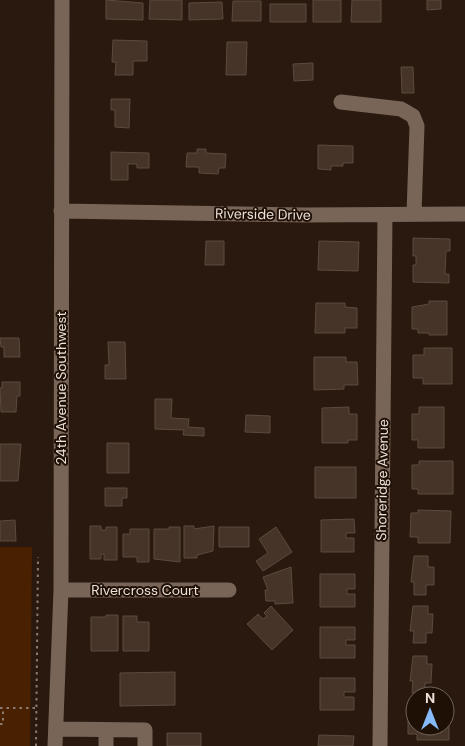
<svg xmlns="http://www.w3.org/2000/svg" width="465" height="746" font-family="'DM Sans',sans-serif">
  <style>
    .green { fill: #4a2100 }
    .building { fill: #463429; stroke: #5d4a3e }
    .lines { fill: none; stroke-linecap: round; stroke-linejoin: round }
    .path { stroke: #897b72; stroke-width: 2; stroke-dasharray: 2.5 4; stroke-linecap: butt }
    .minor { stroke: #786558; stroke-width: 15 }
    .labels { text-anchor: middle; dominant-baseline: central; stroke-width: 4; stroke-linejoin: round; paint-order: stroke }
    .street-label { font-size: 14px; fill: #ede1da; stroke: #1f1006 }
  </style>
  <rect width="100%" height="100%" fill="#29190e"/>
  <path class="green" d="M0 547H32L30 746H0Z"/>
  <path class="building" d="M106 0 143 3V20L106 19Z
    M150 0H182V20L149 19Z
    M313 0H341V22H313Z
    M352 0H381V22H351Z
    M427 0H441V9L427 10Z
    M233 1H261V21H232Z
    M222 2 223 19 189 20V3Z
    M270 4H306V22H270Z
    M113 40 147 41V61H133V75H115L116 62H112Z
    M227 42H247L246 75H226Z
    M313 63V80L294 81 293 64Z
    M401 67H413L414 93H402Z
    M111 99H130L129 128 115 127V110H111Z
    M318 145 353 146V163H343V166H331V170L318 169Z
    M197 149H206V153L226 154 225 168H219L218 174 199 173V167H186L187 153H197Z
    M111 152 149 153V168H137V164H128V180H111Z
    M413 238 450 239V251H446L445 274H449V283L413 282V265H416V256H413Z
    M206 241H224V265H205Z
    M319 241 359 242 358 271 318 270Z
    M429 301H447V335H429V333H418V329H412V307L429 304Z
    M316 303H345V307L357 308V328H345V333H315Z
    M0 338H19L20 357H4V347H1Z
    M108 342H125L126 379H105V365H109Z
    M424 348H452V384H423V378H413V355H424Z
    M314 357H346V362H357L358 385H344V389L314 390Z
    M2 382H20V396H17L16 412H1L0 388H2Z
    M155 399H172L171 418 189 419 188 427 204 428V436L183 435 184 430 155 429Z
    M349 407V414H357V440H348V443H322V408Z
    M419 407H444V448H418V440H412V414H419Z
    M246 415 270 416V433L245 432Z
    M107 443H129V473H107Z
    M0 444H21L18 481H0Z
    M419 461H453V494H418V489H412V465H419Z
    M315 467H356V498H315Z
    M105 488H127V498H122V506H105Z
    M418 510 451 511 450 543H418V537H410L411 513H418Z
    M354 519 355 533H346V538H354V552H321V520Z
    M15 520 16 541H0V521Z
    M90 526H101V530H106V527H117V560H104V554H101V559H90Z
    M184 526H194V529L214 526 213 551 197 555V558H184Z
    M169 527H180V562L154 559V529H169Z
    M219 527H249V547H219Z
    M276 527 292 552 263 571 256 561 268 553 259 539Z
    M130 529H149V562H137V557H123V534H130Z
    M414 556H428V567H434V585H426V595H414V582H411Z
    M291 567 293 603 275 604V601H266L265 590H268L263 577Z
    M320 574H355V589H347V594H355V607H320Z
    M271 606 293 630 272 650 247 624 258 614 263 619 267 616 264 613Z
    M413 606H428V614H433L432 633H426V643H413L414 631H410Z
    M106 615H118V651H91V617H106Z
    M123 616H137V622H149V651H123Z
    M320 627H355V640H346V645H355V658H320Z
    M413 656H427V664H432L431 683H425V694L412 693 413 681H410Z
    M175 672V705L120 706V673Z
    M320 678H355V692H344V697H354V710H320Z
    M445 706H449V740H417V734H408V711H415V726H445Z
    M167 733H201V746H167Z
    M319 735 354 736 353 746H318Z"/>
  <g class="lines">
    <path class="path" d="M0 708H37
      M0 724H3V708
      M36 746 38 557"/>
    <path class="minor" d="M341 102 401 109 413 116 417 126 414 214
      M61 211 306 215 465 214
      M61 590H229
      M56 729 145 730V746
      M106 730V746
      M55 746 61 590 62 0
      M380 746 385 215"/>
  </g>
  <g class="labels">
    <g class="street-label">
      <text transform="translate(263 214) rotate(1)">Riverside Drive</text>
      <text transform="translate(61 388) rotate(-90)">24th Avenue Southwest</text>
      <text transform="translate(382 480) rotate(-89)">Shoreridge Avenue</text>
      <text x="145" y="590">Rivercross Court</text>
    </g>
  </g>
  <g transform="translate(430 711)"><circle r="24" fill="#1f1006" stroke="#71645b"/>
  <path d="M0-4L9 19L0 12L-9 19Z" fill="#85bbfb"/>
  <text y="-8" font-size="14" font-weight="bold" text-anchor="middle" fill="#ede1da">N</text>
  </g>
</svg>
